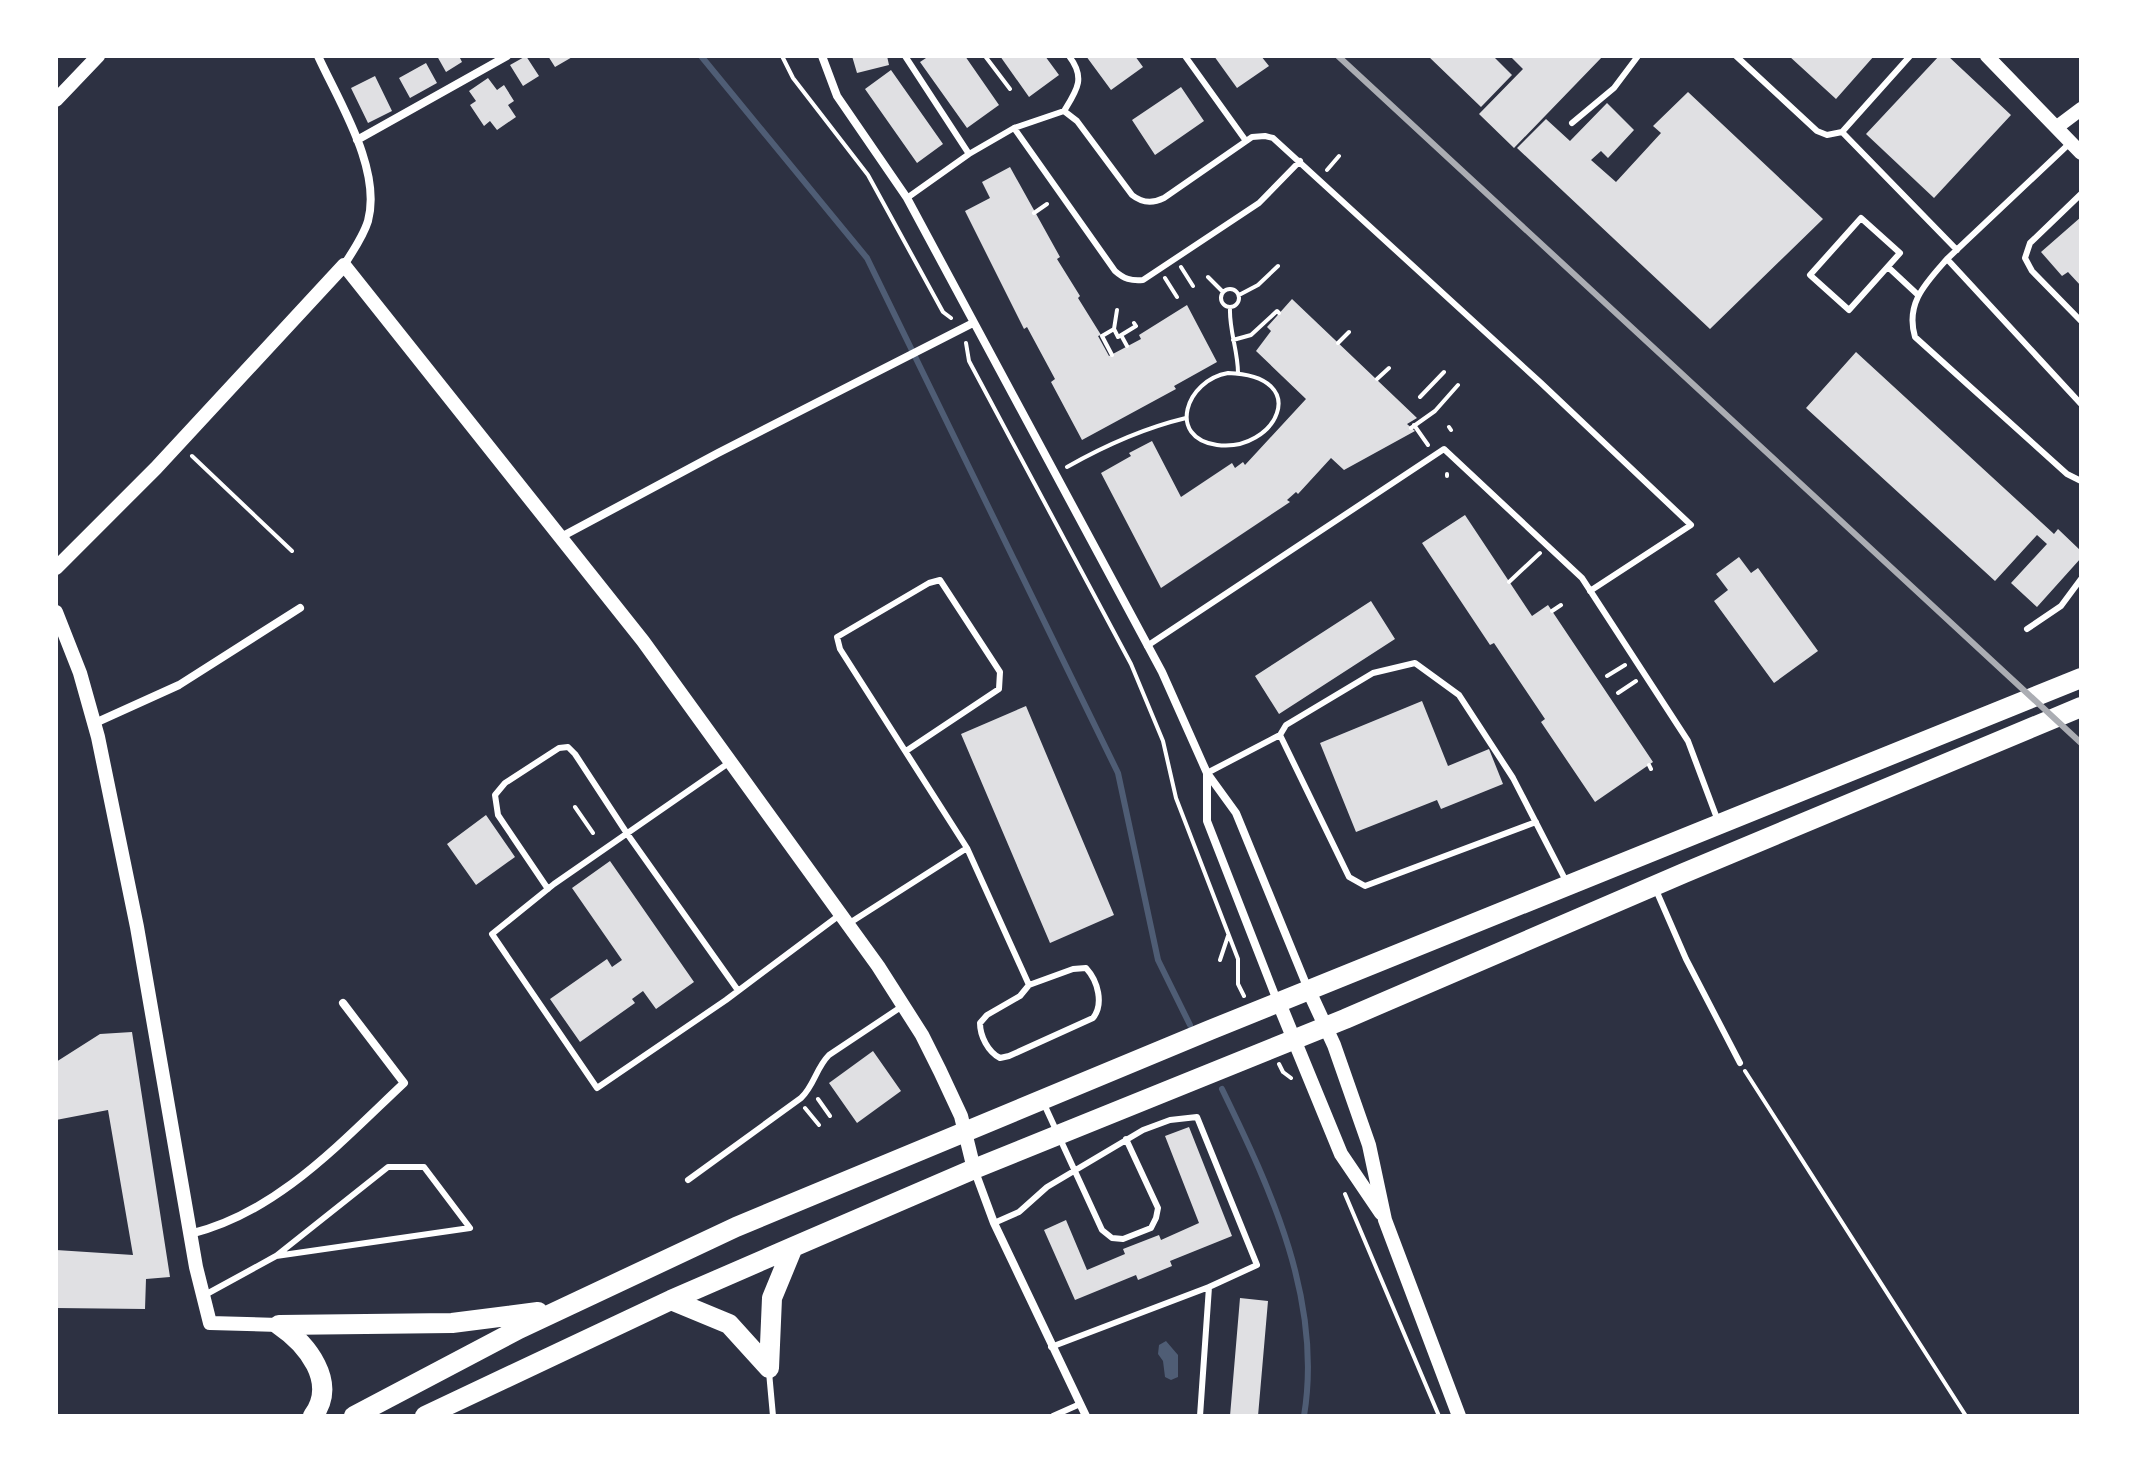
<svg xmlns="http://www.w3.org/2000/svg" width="2137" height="1472" font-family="Signika,sans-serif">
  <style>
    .water { fill: #4f5d75 }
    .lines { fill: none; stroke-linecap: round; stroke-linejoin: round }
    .stream { stroke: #4f5d75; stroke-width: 6 }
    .building { fill: #e0e0e3 }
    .path { stroke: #fff; stroke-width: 4 }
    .service { stroke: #fff; stroke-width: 6 }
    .minor { stroke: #fff; stroke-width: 8 }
    .tertiary { stroke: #fff; stroke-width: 14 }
    .primary { stroke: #fff; stroke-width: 20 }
    .rail { stroke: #abadb3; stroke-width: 6 }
  </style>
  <rect width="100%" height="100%" fill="#2d3142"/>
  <path class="water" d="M1166 1341 1178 1355V1377L1171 1380 1165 1377 1163 1361 1158 1354 1159 1345Z"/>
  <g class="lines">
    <path class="stream" d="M701 56 867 258 1118 773 1158 960 1190 1025
      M1222 1089C1271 1190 1323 1301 1304 1416"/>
  </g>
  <path class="building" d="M437 56H459L462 62 446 72Z
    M526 56 539 76 523 86 510 65Z
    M548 56H574L555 67Z
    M852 56H887L889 65 857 73Z
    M929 56H965L999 105 967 128 920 62Z
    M1000 56H1045L1059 75 1029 97Z
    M1086 56H1135L1143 67 1111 90Z
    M1214 56H1261L1269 66 1237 88Z
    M1428 56H1493L1512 75 1481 107Z
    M1510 56H1603L1514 148 1479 114 1523 69Z
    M1789 56H1874L1836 99Z
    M1939 56H1948L2011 115 1934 198 1866 134Z
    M426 63 437 83 410 98 399 78Z
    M891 70 943 144 917 163 865 89Z
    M375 76 392 111 368 123 351 88Z
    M488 78 497 90 504 85 514 101 508 105 516 117 497 130 490 121 484 126 470 105 476 101 469 91Z
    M1181 87 1204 121 1155 155 1132 120Z
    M1688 92 1823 219 1710 329 1517 148 1546 119 1570 141 1607 103 1634 130 1608 158 1601 151 1591 160 1616 182 1661 133 1653 126Z
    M1010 167 1060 257 1057 259 1080 296 1078 298 1101 335 1098 336 1109 356 1141 339 1139 335 1187 305 1217 362 1174 386 1176 389 1082 440 1051 382 1055 379 1027 327 1024 329 965 211 990 198 982 182Z
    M2081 217V286L2068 272 2062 276 2041 252Z
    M1292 299 1417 418 1407 424 1415 431 1344 470 1331 458 1298 494 1296 492 1287 500 1290 502 1161 588 1101 473 1131 456 1129 453 1152 441 1181 497 1232 463 1235 468 1243 462 1245 465 1306 399 1256 351 1271 331 1267 327Z
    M1856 352 2054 534 2058 529 2081 551V558L2037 607 2011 583 2047 544 2037 535 1995 581 1806 408Z
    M1465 515 1532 616 1548 605 1653 762 1595 802 1541 722 1545 719 1494 643 1490 645 1422 543Z
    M1739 557 1751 573 1758 568 1818 651 1774 683 1714 601 1728 590 1716 574Z
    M1371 601 1395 639 1279 714 1255 676Z
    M1422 701 1448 766 1489 749 1503 784 1441 809 1437 800 1356 832 1320 743Z
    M1026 706 1114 915 1050 943 961 734Z
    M486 815 515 857 476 885 447 844Z
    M610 861 694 982 656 1009 643 991 632 999 635 1003 580 1042 550 999 607 959 612 967 622 960 572 888Z
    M132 1032 170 1277 146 1279 145 1309 56 1308V1250L133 1255 108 1110 56 1120V1086H58L56 1062 100 1034Z
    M873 1051 901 1091 857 1123 829 1083Z
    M1189 1127 1232 1236 1170 1261 1172 1266 1138 1280 1136 1275 1075 1300 1044 1230 1066 1220 1087 1270 1125 1254 1123 1249 1159 1235 1161 1240 1199 1223 1165 1136Z
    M1240 1298 1268 1301 1258 1416H1230Z"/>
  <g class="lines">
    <path class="path" d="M782 56 793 78 868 175 943 312 951 318
      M985 56 1010 89
      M1327 170 1339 156
      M1034 213 1047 204
      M1181 267 1193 286
      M1208 277 1223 292
      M1165 278 1177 297
      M1221 298a9 9 0 1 1 18 0a9 9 0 1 1-18 0Z
      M1239 295 1258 285 1278 266
      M1230 308C1229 330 1238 351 1238 373
      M1117 310 1114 329 1118 337 1136 326 1134 323
      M1121 335 1127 346
      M1233 340 1251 335 1277 311 1279 313
      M966 343 969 361 1131 664 1163 741 1176 798 1238 959V984L1244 996
      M1338 343 1349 332
      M1112 355 1102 336 1114 329
      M1228 373C1315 376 1275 453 1217 445 1166 438 1186 380 1228 373Z
      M1377 379 1389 368
      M1420 397 1444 372
      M1414 425 1428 445
      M1449 427 1451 430
      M1411 428 1435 411 1458 385
      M192 456 292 551
      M1067 467C1104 446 1144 428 1186 418
      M1447 476V474
      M1509 582 1540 553
      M1552 611 1561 605
      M1607 676 1625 665
      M1618 693 1636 681
      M1649 765 1651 769
      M575 807 593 833
      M1220 960 1228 936
      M1279 1064 1283 1072 1291 1078
      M1745 1071 1966 1416
      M818 1099 830 1116
      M805 1108 819 1125
      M1345 1194 1439 1416"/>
    <path class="service" d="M905 56 969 154
      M1185 56 1246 141
      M1736 56 1817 131 1827 135 1842 132 1910 56
      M1064 111C1077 90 1086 78 1069 56
      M1572 123 1614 88 1638 56
      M1014 128 1115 271C1124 279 1131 281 1143 280L1259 203 1300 161
      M1842 132 1957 250
      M2071 142 1947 259 2081 404
      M2081 194 2030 243 2025 258 2032 271 2081 321
      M907 198 969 154 1014 128 1064 111 1077 121 1132 195C1142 203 1152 204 1164 198L1252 137 1265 136 1273 138 1541 383 1691 525 1590 591
      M1861 218 1900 253 1849 310 1810 275Z
      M1947 259C1926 283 1905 303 1915 337L2067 474 2081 481
      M1888 267 1917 294
      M2027 629 2061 606 2081 579
      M1147 646 1444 449 1582 578 1688 741 1718 821
      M906 751 999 689 1000 672 940 580 929 583 837 637 840 649 967 848 1029 985
      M730 762 554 884 492 934 597 1088 726 1000 841 914
      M1207 773 1280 735
      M1536 822 1365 886 1349 877 1280 735 1286 725 1373 673 1415 663 1459 695 1513 778 1567 883
      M548 889 498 815 495 795 505 783 559 748 568 747 575 754 628 835 737 989
      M1656 890 1686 959 1740 1063
      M848 924 967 848
      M1086 968C1098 981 1104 1004 1093 1018L1009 1056 1000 1058C988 1052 980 1036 980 1023L987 1015 1020 996 1029 985 1073 969Z
      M1044 1104 1102 1230 1112 1238 1123 1239 1151 1228 1156 1218 1158 1208 1126 1139
      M688 1180 801 1098C814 1086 816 1068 829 1055L901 1007
      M994 1223 1019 1212 1047 1187 1143 1130 1170 1120 1197 1117 1257 1265 1209 1287
      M203 1296 276 1256 388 1167H424L470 1228 276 1256
      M1051 1347 1209 1287 1200 1416
      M769 1372 773 1416
      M1053 1416 1080 1404"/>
    <path class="minor" d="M318 56C339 102 382 169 368 221 363 237 353 251 344 265
      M822 56 837 96 907 198 1162 672 1207 773 1236 813 1308 989
      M357 140 507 56
      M561 537 718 453 973 323
      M95 723 179 685 300 608
      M1207 774V821L1278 1003
      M974 1169 994 1223 1086 1416
      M190 1234C277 1213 340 1143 404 1083L343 1003"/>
    <path class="tertiary" d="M1987 56 2081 153
      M56 100 98 56
      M2057 127 2081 109
      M56 568 156 468 344 265 643 641 878 966 922 1035 940 1071 961 1116 974 1169
      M56 612 80 673 98 737 137 927 196 1267 210 1323 279 1325
      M1309 991 1334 1045 1369 1145 1385 1220 1459 1416
      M1279 1003 1341 1154 1381 1213"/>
    <path class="primary" d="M671 1300 729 1324 769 1368
      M279 1325 452 1323 538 1312
      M279 1325C307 1344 338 1382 313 1416
      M769 1368 772 1298 793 1247
      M354 1416 519 1329 736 1227 1210 1030 2081 678
      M425 1416 671 1300 793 1247 974 1169 1345 1019 1684 873 2081 707"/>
    <path class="rail" d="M1338 56 2081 743"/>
  </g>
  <rect width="2137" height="1472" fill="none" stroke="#ffffff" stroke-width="116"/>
</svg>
